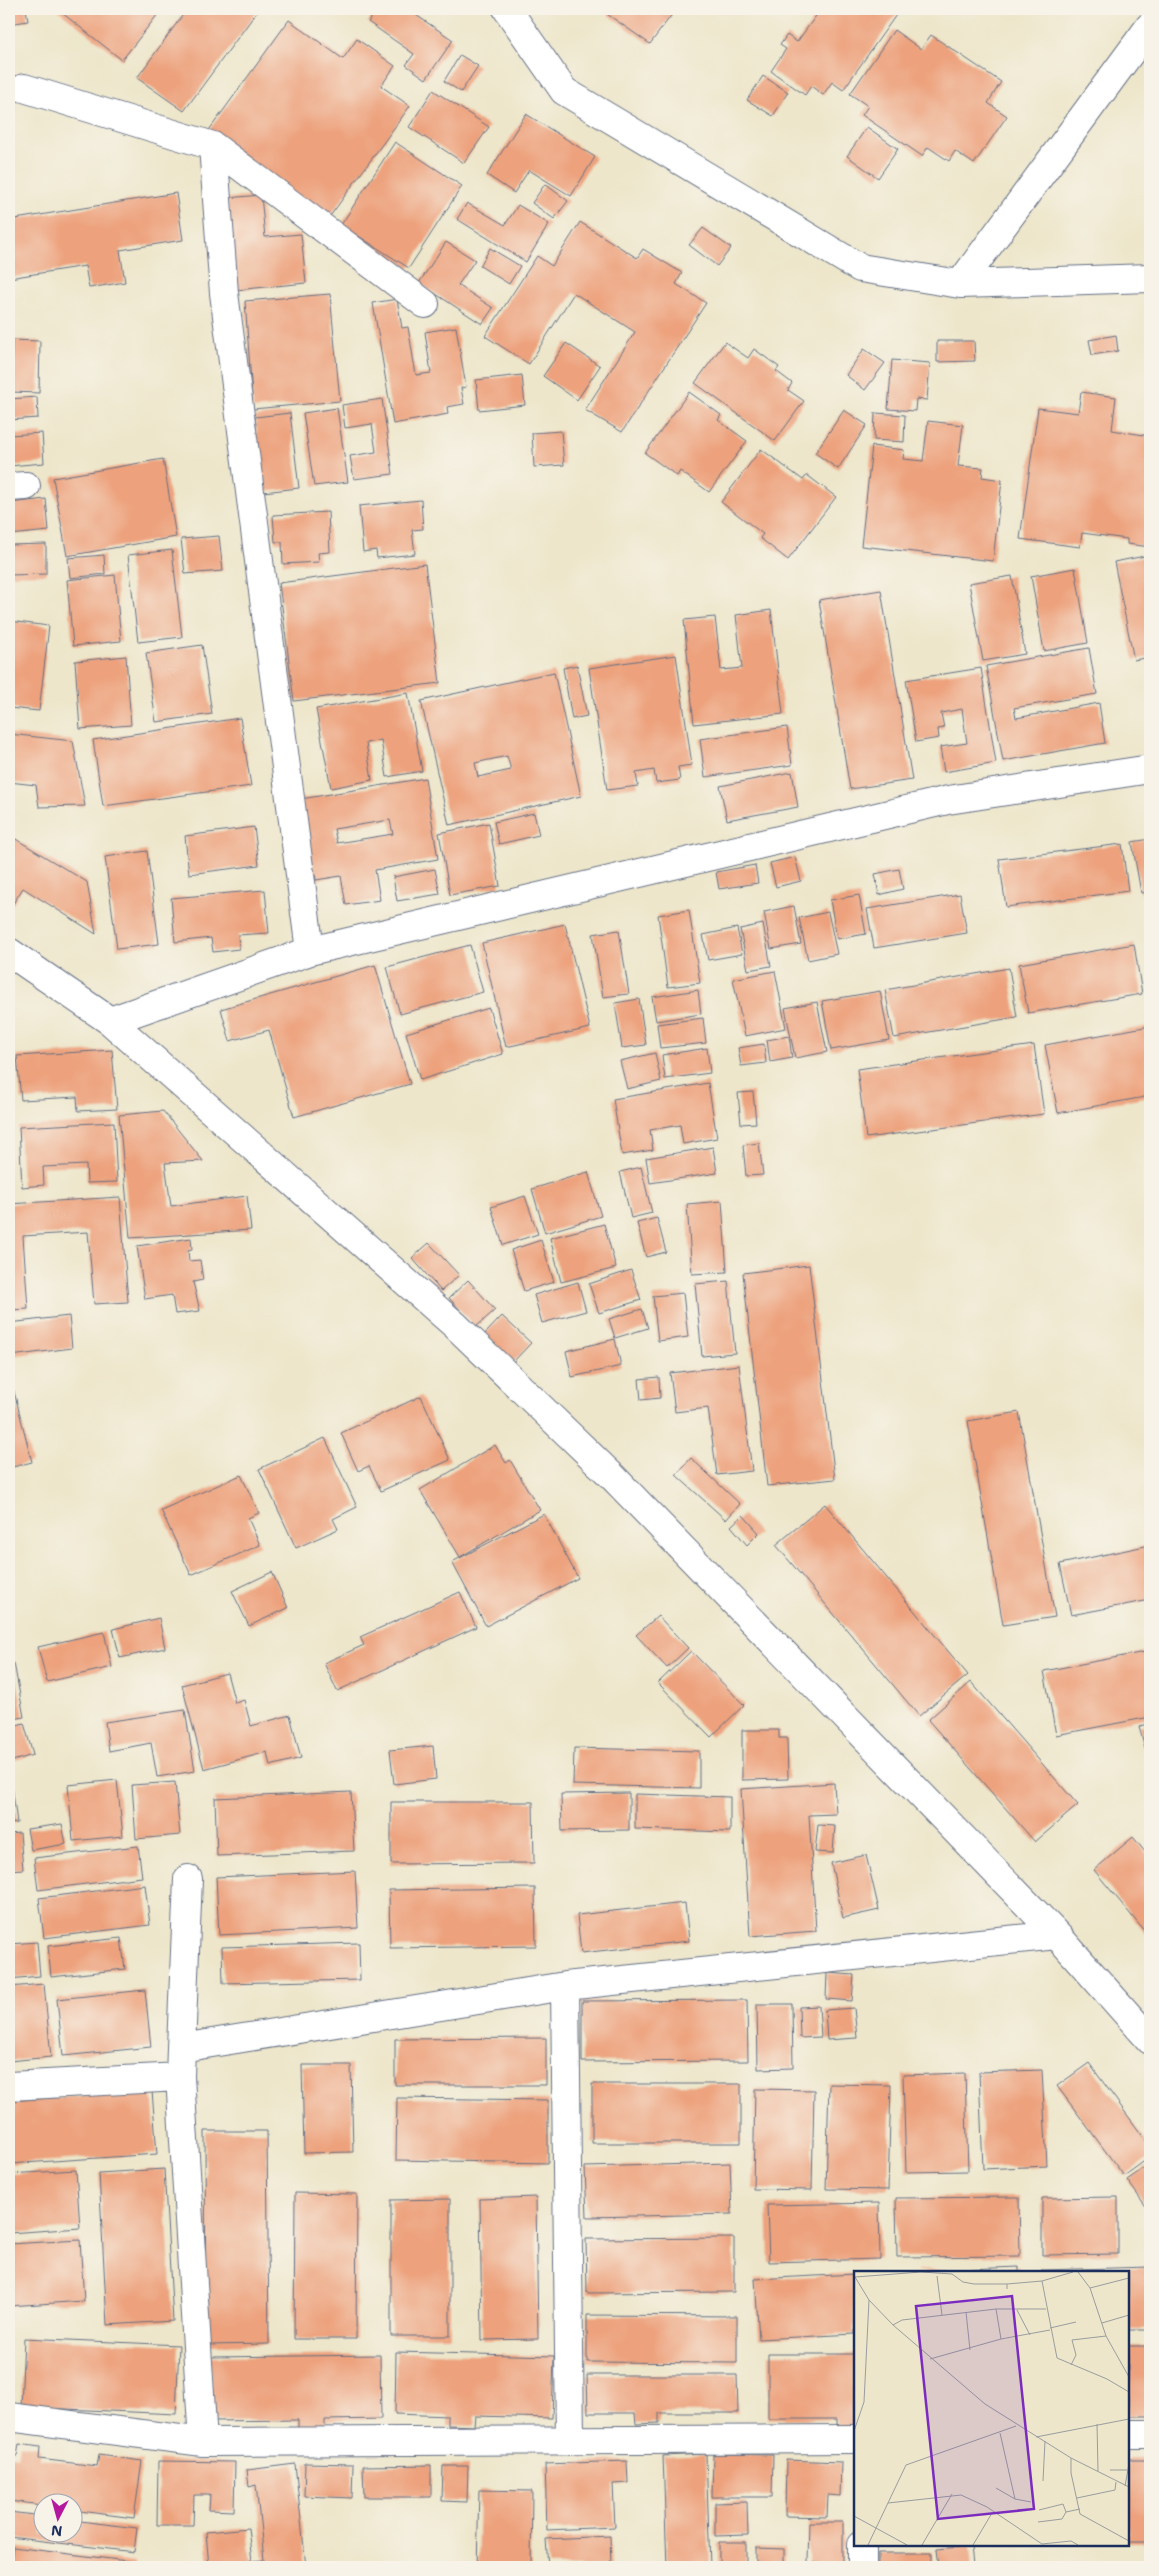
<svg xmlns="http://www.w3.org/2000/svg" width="1159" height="2576" font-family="'Shantell Sans',sans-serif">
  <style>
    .building { fill: #eda27d; fill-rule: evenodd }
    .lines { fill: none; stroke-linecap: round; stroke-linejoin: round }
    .minor-casing { stroke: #646f84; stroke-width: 30 }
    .minor { stroke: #fff; stroke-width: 28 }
    .inset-road { fill: none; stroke: #999d9f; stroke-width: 1 }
    .view { fill: #7b2cbf; fill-opacity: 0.15; stroke: #7b2cbf; stroke-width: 2.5 }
    .inset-edge { fill: none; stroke: #1b2f5e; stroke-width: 2.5 }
  </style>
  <rect width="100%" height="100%" fill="#f7f3e8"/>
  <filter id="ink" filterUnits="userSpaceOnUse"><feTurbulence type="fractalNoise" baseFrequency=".02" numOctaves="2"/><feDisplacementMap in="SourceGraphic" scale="10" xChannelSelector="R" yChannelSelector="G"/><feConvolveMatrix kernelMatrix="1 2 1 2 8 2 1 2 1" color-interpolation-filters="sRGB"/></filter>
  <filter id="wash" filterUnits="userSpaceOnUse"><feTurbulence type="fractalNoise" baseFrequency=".0096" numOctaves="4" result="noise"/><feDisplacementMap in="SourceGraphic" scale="20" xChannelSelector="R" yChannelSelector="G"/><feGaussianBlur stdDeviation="1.12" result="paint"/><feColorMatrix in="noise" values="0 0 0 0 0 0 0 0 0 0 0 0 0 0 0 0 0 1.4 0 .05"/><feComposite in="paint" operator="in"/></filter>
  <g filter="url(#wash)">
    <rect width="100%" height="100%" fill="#ede6ca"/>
    <g id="blocks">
      <path class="building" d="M9 9H26L28 21 9 24Z
        M57 9H162L122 60Z
        M187 9H259L184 111 137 78Z
        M377 9H407L453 40 426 79 406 65 414 54 368 22Z
        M611 9H676L650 44 607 14Z
        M812 9H888L896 15 843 90 832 82 823 95 811 86 805 95 771 71 786 49 780 45 787 35 797 42 818 13Z
        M289 20 343 59 357 39 395 66 381 86 410 106 328 219 207 133Z
        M894 30 921 49 931 35 1001 82 988 103 1007 116 974 164 955 151 949 161 928 147 922 156 862 115 868 106 850 94Z
        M460 55 478 66 461 92 444 81Z
        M763 76 788 92 773 116 747 100Z
        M433 90 489 127 464 163 409 127Z
        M526 114 595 157 571 196 529 170 514 193 487 175Z
        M867 127 898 149 878 178 847 156Z
        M395 142 462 186 409 268 341 225Z
        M545 184 568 201 554 219 532 203Z
        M176 193 183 240 120 250 125 282 89 288 85 266 9 278V220Z
        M261 195 265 237 301 234 306 283 236 290 227 198Z
        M467 203 505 225 518 205 549 224 526 262 457 219Z
        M580 222 637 258 643 249 682 273 676 284 706 303 622 432 585 410 635 332 574 293 529 364 485 336 537 256 552 266Z
        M703 228 731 248 717 266 689 245Z
        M446 242 475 260 458 285 493 308 482 324 419 283Z
        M490 248 520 266 509 284 480 266Z
        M330 294 340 401 253 409 245 301Z
        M397 299 402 328 408 327 416 375 431 373 425 332 456 327 466 387 461 388 464 404 447 407 448 414 393 424 373 303Z
        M1116 335 1118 351 1092 355 1089 340Z
        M12 340 40 341 39 393 11 392Z
        M937 341H974L975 361 937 362Z
        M725 342 748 358 754 349 779 367 776 371 792 383 788 390 804 401 775 441 695 383Z
        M566 343 600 366 577 400 543 376Z
        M864 349 885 363 865 390 846 375Z
        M892 360 930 363 927 400 916 399 915 411 888 409Z
        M522 375 525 405 479 410 476 380Z
        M689 392 721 415 718 420 747 441 709 492 680 471 677 476 645 453Z
        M1081 392 1116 397 1112 430 1150 436V547L1127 544V539L1082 533 1080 547 1020 539 1038 408 1078 413Z
        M37 397 38 418 9 420V399Z
        M382 399 393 474 354 479 350 456 376 452 372 424 345 428 342 405Z
        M337 408 348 482 314 486 303 413Z
        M844 410 867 425 838 469 815 453Z
        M290 413 299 488 263 492 255 417Z
        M875 413 905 415 904 442 874 440Z
        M928 421 963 425 958 466 983 468 982 477 1002 480 993 561 861 546 872 446 904 450 903 459 923 461Z
        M561 431 564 465 534 467 532 433Z
        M42 433 44 463 9 466V435Z
        M761 449 803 480 807 475 836 497 788 560 760 538 763 534 721 502Z
        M163 459 176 537 67 556 53 478Z
        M46 499 49 531 10 535 9 503Z
        M421 500 423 529 412 530 415 554 377 558 376 550 363 552 359 506Z
        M328 512 330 552 318 553 319 562 283 564 282 542H275L273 515Z
        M219 536 223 571 185 574 181 539Z
        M46 544V574L9 575V545Z
        M172 550 182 637 138 642 128 555Z
        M104 555 105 574 70 578 68 558Z
        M1150 555V657L1134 660 1114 562Z
        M425 564 440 683 294 701 279 583Z
        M1075 568 1088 643 1044 651 1031 576Z
        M115 575 121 641 73 646 67 580Z
        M1012 576 1025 654 983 661 969 583Z
        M881 590 912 780 850 789 819 600Z
        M771 610 783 714 694 724 684 620 715 617 721 670 742 668 736 615Z
        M9 621 49 626 39 711 9 708Z
        M202 645 212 714 156 722 146 653Z
        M1089 648 1097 694 1014 708 1016 718 1099 703 1105 743 1003 761 986 666Z
        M676 655 692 765 678 767 680 780 656 783 654 770 636 773 638 786 607 790 589 668Z
        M126 656 131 725 80 729 75 661Z
        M577 665 587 716 572 719 563 668Z
        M981 668 996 763 944 772 940 747 967 743 962 709 941 713 944 728 938 729 939 738 916 742 906 680Z
        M554 672 581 796 449 825 421 701ZM507 756 511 770 478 777 475 763Z
        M408 693 422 771 387 777 381 740 366 743 372 780 331 788 316 709Z
        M240 718 251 786 103 806 93 740Z
        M787 727 792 765 705 777 700 739Z
        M9 734 73 741 85 806 39 807 36 785 9 782Z
        M792 772 798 807 727 820 720 786Z
        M425 778 438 859 375 870 380 900 346 905 341 876 316 880 301 799ZM390 820 393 834 337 843 334 829Z
        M534 813 539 835 499 844 494 822Z
        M489 823 500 886 450 895 439 833Z
        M254 827 259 865 189 874 185 836Z
        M9 835 87 882 96 934 23 888 9 910Z
        M1150 839V892L1141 893 1132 842Z
        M1122 844 1128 891 1006 907 999 859Z
        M147 851 159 944 117 949 105 857Z
        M795 857 801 881 776 887 770 863Z
        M755 865 758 883 719 889 716 872Z
        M435 869 440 894 397 901 393 877Z
        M899 869 903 889 879 895 875 874Z
        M265 890 269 933 238 935 239 949 213 952 211 938 175 942 171 898Z
        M960 894 967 933 874 948 867 909Z
        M859 895 866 934 837 939 830 900Z
        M794 906 801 944 771 949 764 912Z
        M689 910 700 983 668 987 658 915Z
        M828 912 837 954 808 960 799 918Z
        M565 924 590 1028 506 1047 482 943Z
        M763 924 771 966 748 970 740 929Z
        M737 928 742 954 708 960 703 935Z
        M619 930 629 994 603 997 593 934Z
        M1134 944 1142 994 1028 1013 1019 964Z
        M470 945 483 992 400 1014 387 967Z
        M375 965 410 1084 294 1117 269 1030 230 1041 221 1009Z
        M1009 968 1017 1017 894 1038 885 990Z
        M775 971 786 1028 745 1036 733 979Z
        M698 990 701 1014 656 1021 652 997Z
        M880 991 889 1040 831 1050 822 1001Z
        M639 999 646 1045 622 1048 615 1003Z
        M817 1002 827 1052 795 1058 785 1008Z
        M489 1008 503 1054 420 1080 406 1033Z
        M703 1018 706 1043 660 1048 657 1024Z
        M1150 1026V1096L1058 1113 1045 1045Z
        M789 1036 792 1058 770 1062 767 1040Z
        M764 1044 766 1063 741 1066 738 1048Z
        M1034 1045 1044 1114 866 1138 857 1069Z
        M707 1048 710 1073 665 1079 662 1055Z
        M112 1050 117 1109 78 1111 77 1097 21 1100 17 1056Z
        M655 1053 661 1081 627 1089 620 1061Z
        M708 1083 717 1138 683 1144 680 1125 650 1130 653 1150 622 1155 613 1099Z
        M753 1092 756 1123 741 1124 738 1093Z
        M163 1111 203 1161 165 1163 171 1206 247 1196 251 1230 130 1238 119 1115Z
        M114 1122 117 1182 87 1183 86 1165 43 1167 44 1185 22 1187 19 1127Z
        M759 1143 763 1175 746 1176 743 1145Z
        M713 1147 717 1173 650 1183 646 1158Z
        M641 1167 652 1213 631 1218 620 1172Z
        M588 1172 601 1216 545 1233 532 1189Z
        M525 1196 538 1234 503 1245 491 1207Z
        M120 1197 128 1302 94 1304 88 1232 23 1236 28 1309 9 1310V1204Z
        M722 1201 727 1272 692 1274 687 1204Z
        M657 1218 666 1252 646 1257 637 1223Z
        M604 1224 616 1268 561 1282 550 1238Z
        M191 1238 192 1250 188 1251 189 1261 200 1260 203 1280 193 1282 200 1311 175 1314 172 1295 145 1299 137 1246Z
        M541 1240 554 1282 524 1291 511 1250Z
        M429 1243 459 1275 441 1291 412 1258Z
        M809 1265 835 1479 767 1486 743 1273Z
        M631 1270 641 1300 599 1313 589 1284Z
        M468 1280 495 1310 476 1327 449 1298Z
        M728 1281 735 1353 702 1356 695 1284Z
        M578 1282 586 1311 542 1323 534 1295Z
        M683 1293 688 1337 658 1341 653 1296Z
        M642 1309 648 1328 615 1338 609 1319Z
        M69 1316 72 1348 11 1356 9 1323Z
        M502 1316 531 1343 513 1362 485 1334Z
        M615 1339 621 1366 572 1377 566 1351Z
        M739 1365 752 1471 717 1475 708 1408 675 1412 670 1373Z
        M9 1372 32 1462 9 1468Z
        M659 1377 660 1398 641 1400 639 1379Z
        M421 1396 450 1460 381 1491 369 1466 358 1471 341 1433Z
        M1019 1412 1055 1617 1003 1625 968 1421Z
        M325 1438 357 1507 333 1519 338 1529 296 1548 259 1469Z
        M495 1445 506 1463 510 1460 540 1510 460 1557 420 1490Z
        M691 1458 740 1504 726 1520 676 1475Z
        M241 1475 259 1513 248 1518 260 1545 191 1575 161 1510Z
        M825 1504 968 1675 919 1716 776 1545Z
        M544 1514 578 1578 486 1626 452 1562Z
        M743 1515 759 1533 747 1545 731 1526Z
        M1150 1545V1600L1071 1615 1060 1564Z
        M272 1572 288 1608 249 1626 232 1591Z
        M460 1592 476 1627 337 1691 324 1663 364 1645 360 1637Z
        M658 1616 688 1648 667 1668 636 1635Z
        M159 1618 165 1648 120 1658 113 1629Z
        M104 1632 112 1667 47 1682 38 1647Z
        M691 1651 744 1705 711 1737 658 1683Z
        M1150 1651V1717L1056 1735 1044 1671Z
        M14 1663 24 1717 9 1720V1664Z
        M227 1673 235 1703 244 1700 251 1726 290 1715 301 1758 270 1766 267 1752 204 1769 182 1685Z
        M971 1682 1078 1805 1035 1842 928 1720Z
        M185 1710 195 1771 157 1777 151 1743 109 1751 105 1722Z
        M24 1723 33 1755 9 1762V1727Z
        M1150 1724V1768L1139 1726Z
        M742 1730H779V1738H787L788 1779 742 1780Z
        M433 1746 436 1779 394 1784 390 1750Z
        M574 1748 699 1751V1788L573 1785Z
        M117 1780 123 1836 73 1841 68 1785Z
        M175 1782 180 1835 136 1839 132 1785Z
        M834 1783 836 1814 809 1815 816 1931 750 1936 741 1789Z
        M9 1785H12L17 1823 9 1824Z
        M351 1792 354 1851 217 1856 215 1798Z
        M629 1793V1830L562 1831 561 1794Z
        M635 1794 730 1797V1832L635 1829Z
        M391 1802H533L534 1863 391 1864Z
        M62 1824 66 1844 31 1850 27 1829Z
        M818 1825 835 1826 833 1853 815 1852Z
        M20 1833 23 1869 9 1870V1834Z
        M1133 1837 1150 1858V1938L1094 1870Z
        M138 1846 142 1877 38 1890 34 1858Z
        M866 1855 879 1910 843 1918 831 1863Z
        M355 1871 358 1928 219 1935 216 1877Z
        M145 1885 150 1925 44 1938 39 1898Z
        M535 1888 536 1946 390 1948 389 1890Z
        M685 1903 689 1941 581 1953 577 1915Z
        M121 1938 125 1969 51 1977 48 1946Z
        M37 1942 40 1976 9 1979V1944Z
        M359 1943 360 1980 223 1983 222 1947Z
        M827 1973 854 1975 852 2001 826 1999Z
        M44 1984 51 2057 9 2061V1987Z
        M145 1990 151 2047 63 2056 57 1999Z
        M747 2000 748 2061 582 2062V2001Z
        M757 2004H792L793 2068 758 2069Z
        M819 2006 821 2037 800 2038 799 2007Z
        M854 2008 857 2038 827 2040 825 2010Z
        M546 2038V2085H395V2039Z
        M1089 2063 1150 2146V2157L1124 2176 1057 2086Z
        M302 2065H351L353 2152 304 2153Z
        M1042 2070 1047 2166 983 2169 979 2072Z
        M965 2073 968 2171 906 2172 903 2075Z
        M592 2084H741V2143H592Z
        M829 2084 891 2085 888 2190 826 2189Z
        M755 2089 814 2090 812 2190 753 2189Z
        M152 2091 157 2154 9 2164V2101Z
        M397 2098 548 2100V2163L396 2160Z
        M205 2131H267L269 2344 206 2345Z
        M730 2163 732 2214 587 2217 585 2167Z
        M1150 2164V2212L1127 2180Z
        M164 2169 173 2321 107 2325 99 2173Z
        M76 2170 80 2228 9 2233V2174Z
        M295 2193 357 2194 356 2339H294Z
        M536 2197 538 2339 482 2340 480 2199Z
        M1019 2197 1020 2256 897 2257 896 2198Z
        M1118 2197V2254L1042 2255V2198Z
        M450 2199V2336H391V2200Z
        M879 2203 880 2259 769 2262 767 2205Z
        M734 2238V2292L587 2293 586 2239Z
        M80 2240 84 2301 9 2306V2244Z
        M1019 2267V2272H917V2271Z
        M1150 2267V2330H1128V2272H1042V2270Z
        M855 2274V2334L759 2339 755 2279Z
        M587 2315 737 2316V2363L587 2362Z
        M24 2338 179 2345 176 2414 21 2407Z
        M1128 2346H1150V2416H1128Z
        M396 2352 554 2356 552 2418 475 2416 474 2426 448 2425V2416L395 2414Z
        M768 2354H855V2428H837V2419H768Z
        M380 2355 381 2419 325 2420V2431L298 2432V2420L211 2421 210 2357Z
        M587 2375H737L738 2413H659V2423L636 2424 635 2413H588Z
        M19 2444 40 2447 39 2459 97 2466 99 2455 142 2461 134 2518 72 2510V2504H42V2505L9 2501V2455L17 2456Z
        M706 2454 710 2567H667L663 2456Z
        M713 2454 773 2455 772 2497H712Z
        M1128 2459H1150V2542H1128Z
        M786 2460 841 2462 840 2496 828 2495 827 2517 785 2516Z
        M158 2461 235 2462 234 2511 209 2510 210 2495H194L193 2525H157Z
        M627 2461 628 2483 613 2484 615 2527 547 2530 545 2464Z
        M305 2463 353 2464 352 2498 304 2496Z
        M295 2464 306 2567H209L206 2532 248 2528 252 2561 264 2560 256 2485 249 2487 247 2470Z
        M431 2465V2497H364L363 2466Z
        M443 2466H468L467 2502 442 2501Z
        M479 2490 532 2491 531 2567H477Z
        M747 2502 748 2535 715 2536V2503Z
        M9 2512 42 2516V2534H72V2520L137 2528 134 2552 9 2537Z
        M809 2522H843V2564L808 2563Z
        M610 2536 611 2567H548L546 2539Z
        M719 2542H746V2567H719Z
        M971 2546 973 2567H939L937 2549Z
        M13 2547 135 2562V2567H10Z
        M756 2548 784 2549V2567H756Z
        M878 2553H932V2567H878Z
        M462 2563 463 2567H425V2566Z"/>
    </g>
  </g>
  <g filter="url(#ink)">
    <use href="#blocks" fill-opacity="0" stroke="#646f84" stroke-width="1"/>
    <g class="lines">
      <defs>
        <path id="minor" d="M507 9 564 91 860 268 960 284 1150 278
          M24 88 213 146 425 304
          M213 146 224 293 310 951
          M960 284 1150 26
          M9 487 26 486
          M9 952 110 1021 456 1326 612 1476 1057 1935 1150 2040
          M110 1021 310 951 948 800 1150 769
          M565 1986 570 2441
          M181 2048 188 1879
          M9 2086 180 2077
          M9 2417 203 2442 855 2439
          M1128 2434H1150
          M203 2442 180 2077 181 2048 565 1986 1057 1935
          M862 2545V2567"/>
      </defs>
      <use href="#minor" class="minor-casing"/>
      <use href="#minor" class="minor"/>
    </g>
  </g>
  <g transform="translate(854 2271)">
    <rect width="275" height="275" fill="#ede6ca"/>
    <path class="inset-road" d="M224 1 236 17 252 65 275 106M83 5 88 44M1 6 15 29 39 54 131 133 217 187 275 216M1 6 67 1 98 3 109 11 120 13H153M188 10 203 87 253 108 275 121M236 17 275 7M153 18V13L188 10 219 1M142 38 147 68M163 39 176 64M112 41 116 79M248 52 275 44M39 54 48 49 142 38H192M196 57 222 51M76 88 147 68 196 59M217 94 222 84 218 69 252 65M243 153 244 200M0 160 10 131 15 29M146 162 161 228M182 166 275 148M217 187V202L226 243 275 270M256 199H273M189 210 191 170M271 215 275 193M142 217 161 228 177 231M223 227 261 219 262 211M34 232 107 224 133 236 188 273 217 270 224 274M185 239 209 233 212 241M0 245 53 274M184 251 208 248 212 241 226 238M14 274 52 194 162 155M68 274 98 223M119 274 138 242"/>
    <path class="view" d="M158 25 180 238 84 248 62 35Z"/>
    <rect width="275" height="275" class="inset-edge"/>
  </g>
  <rect width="1159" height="2576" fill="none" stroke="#f7f3e8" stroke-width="30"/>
  <g transform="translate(58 2518) rotate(186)"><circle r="24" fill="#f7f3e8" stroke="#9fa5b1"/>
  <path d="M0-4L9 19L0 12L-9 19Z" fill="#b5179e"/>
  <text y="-8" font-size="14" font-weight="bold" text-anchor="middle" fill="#1b2f5e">N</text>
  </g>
</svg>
